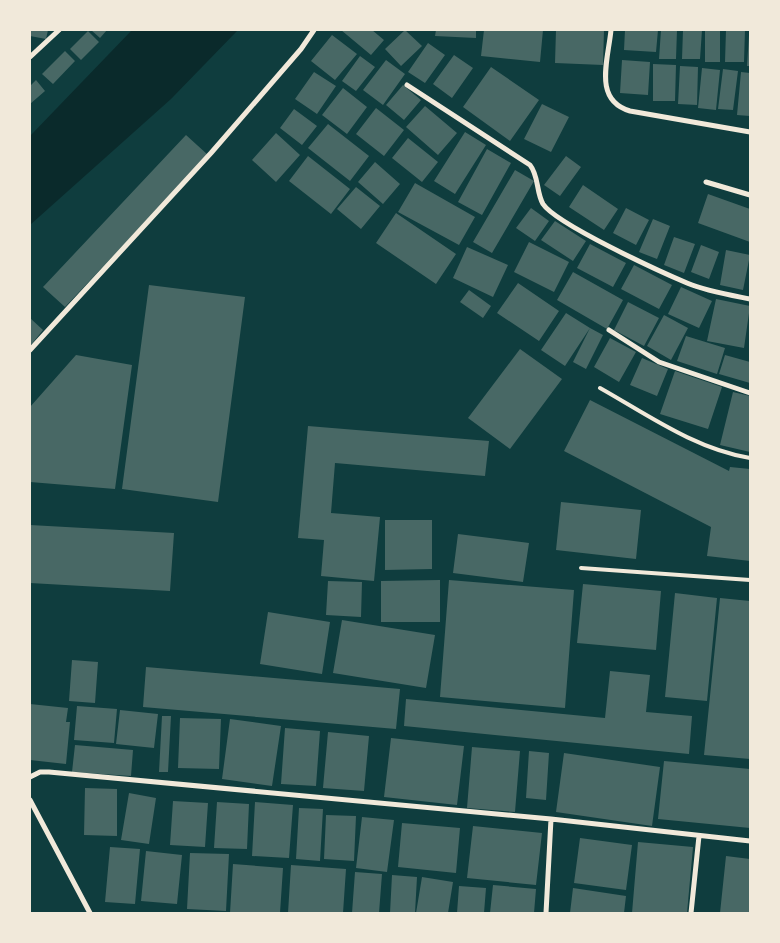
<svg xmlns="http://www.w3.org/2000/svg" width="780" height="943" font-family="'Fira Sans Condensed',sans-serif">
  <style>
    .water { fill: #0a2a2b }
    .building { fill: #486865 }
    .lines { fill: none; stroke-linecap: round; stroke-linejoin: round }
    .service { stroke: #f1e9da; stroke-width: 4 }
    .minor { stroke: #f1e9da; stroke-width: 5 }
  </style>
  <rect width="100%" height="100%" fill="#0f3d3e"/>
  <path class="water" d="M132 30H238L171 99 30 225V136Z"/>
  <path class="building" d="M30 30H48L46 39 30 36Z
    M91 30H107L100 38Z
    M341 30H372L384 40 371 55Z
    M405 30 422 46 401 66 385 49Z
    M436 30H476V38L435 36Z
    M484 30H543L540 62 481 56Z
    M556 30H604L603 65 555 63Z
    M625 30H658L656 52 624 50Z
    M661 30H677L676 59H659Z
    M683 30H702L700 59H682Z
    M705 30H720V62H705Z
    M726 30H745L744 62H725Z
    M88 31 99 42 81 60 70 49Z
    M332 35 357 54 335 80 311 61Z
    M749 35H750V66H747Z
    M428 43 445 55 425 83 408 72Z
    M65 51 75 61 53 84 42 74Z
    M454 55 473 68 452 98 433 84Z
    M360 56 375 67 356 91 342 81Z
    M386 60 405 74 383 105 363 90Z
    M622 60 650 62 648 95 620 93Z
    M653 64 676 65 675 101H653Z
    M680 66 698 67 697 105 678 104Z
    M491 67 539 100 510 141 463 107Z
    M702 68 720 70 716 110 698 108Z
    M723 69 738 71 733 110 718 109Z
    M314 72 336 86 317 114 295 99Z
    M741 72 750 73V116L737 115Z
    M36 80 45 91 30 104V86Z
    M403 85 421 100 404 120 386 105Z
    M343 88 367 107 347 134 322 115Z
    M542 104 569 117 551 152 524 139Z
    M425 106 457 133 438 155 406 127Z
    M376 108 404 130 384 156 356 134Z
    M294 109 317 126 302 145 280 128Z
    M328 124 369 156 350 181 308 148Z
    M465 132 486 145 455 194 434 181Z
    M276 133 300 155 276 182 252 160Z
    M186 135 208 155 65 307 43 287Z
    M408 138 438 162 422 182 392 158Z
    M487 149 511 163 482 215 458 202Z
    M308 156 350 189 331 214 289 181Z
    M566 156 581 167 560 196 544 185Z
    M375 162 400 184 383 204 358 182Z
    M515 170 534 181 492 253 473 242Z
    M415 183 475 217 459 245 398 212Z
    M583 185 618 209 604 230 569 207Z
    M356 187 380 206 361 229 337 209Z
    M708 194 750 209V242L698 223Z
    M531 208 549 221 535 241 516 228Z
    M626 208 649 220 636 245 613 233Z
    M396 213 456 254 436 284 376 243Z
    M653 219 670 226 657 259 639 252Z
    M555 221 586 241 573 261 541 240Z
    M674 237 695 244 684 273 664 265Z
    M529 242 569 262 554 292 514 272Z
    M590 244 626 263 613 287 577 268Z
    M701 245 719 252 709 279 691 272Z
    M467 247 508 265 493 297 453 278Z
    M726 250 750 255 743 290 720 285Z
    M634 265 672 285 659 309 621 289Z
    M573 272 623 300 607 329 557 300Z
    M518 283 559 311 539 341 497 313Z
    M149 285 245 297 218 502 122 489Z
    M681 287 712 301 699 328 668 314Z
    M469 290 491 306 483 318 460 302Z
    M716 299 750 306 744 348 707 341Z
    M628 302 659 318 644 346 614 330Z
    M566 313 590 328 565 366 541 350Z
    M664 315 688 328 671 360 647 346Z
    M30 318 43 330 30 346Z
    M590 328 603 335 586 369 573 362Z
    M686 336 725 348 717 374 677 361Z
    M610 338 636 352 619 382 594 367Z
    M520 349 562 379 510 449 468 418Z
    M76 355 132 365 115 489 30 482V407Z
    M725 355 750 362V383L719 374Z
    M642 358 668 369 657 396 630 385Z
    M675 371 722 387 708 429 660 414Z
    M733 392 750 396V452L720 445Z
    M590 400 729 471 730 467 750 469V561L707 556 711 527 564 451Z
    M308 426 489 441 485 476 335 463 331 513 380 517 374 581 321 576 324 540 298 538Z
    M561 502 641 510 636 559 556 550Z
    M385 520H432V569L385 570Z
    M30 525 174 533 170 591 30 583Z
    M458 534 529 543 523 582 453 573Z
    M440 580V622H381V581Z
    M449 580 574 590 565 708 440 697Z
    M328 581 362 582 361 617 326 615Z
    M583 584 661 591 656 650 577 643Z
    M675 593 717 598 707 701 665 697Z
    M720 598 750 601V759L704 755Z
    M268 612 330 622 322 674 260 664Z
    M342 620 435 635 426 688 333 673Z
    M72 660 98 662 95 703 69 701Z
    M146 667 400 689 396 729 143 707Z
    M610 671 650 675 646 712 692 716 689 754 404 726 406 699 605 718Z
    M30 704 68 708 66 722H70L66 764 30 760Z
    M77 706 117 709 114 743 74 740Z
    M120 710 158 714 154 748 116 744Z
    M162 716H171L168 772H159Z
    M180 718 221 719 219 769 178 768Z
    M230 719 281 726 272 786 222 779Z
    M285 728 320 731 316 786 281 784Z
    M328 732 369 736 364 791 323 788Z
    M391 738 464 746 457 805 384 797Z
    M75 745 133 750 131 776 72 772Z
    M472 747 520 751 515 812 467 808Z
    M529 751 549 753 546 800 526 798Z
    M564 753 660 767 652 826 556 812Z
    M664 761 750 769V828L658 819Z
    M85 788 117 789V836L84 835Z
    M129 793 156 798 149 844 121 840Z
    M173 801 208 803 205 847 170 845Z
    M217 802 249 804 247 849 214 848Z
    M255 802 293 805 289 858 252 856Z
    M299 808 323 809 320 861 296 859Z
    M326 815 356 816 354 861 324 859Z
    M362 817 394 820 387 872 356 868Z
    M402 823 460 828 456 873 398 867Z
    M473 826 542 833 536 885 467 878Z
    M580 838 632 845 626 890 574 883Z
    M638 842 693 847 687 913H632Z
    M110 847 140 849 135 904 105 902Z
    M146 851 182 855 177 904 141 901Z
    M190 853 229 854 226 911 187 909Z
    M726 856 750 859V913H720Z
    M233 864 283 868 280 913H230Z
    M291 865 346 869 343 913H288Z
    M355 872 382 874 379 913H352Z
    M392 875 417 877 415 913H390Z
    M422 877 453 882 448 913H416Z
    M493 885 536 889 534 913H490Z
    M459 886 486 888 484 913H457Z
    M573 888 626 896 624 913H570Z"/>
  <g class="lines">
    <path class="service" d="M600 388C648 415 695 449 750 458
      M581 568 750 580"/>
    <path class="minor" d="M611 30C608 61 593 100 630 111L750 132
      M30 57 59 30
      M407 85 530 165C539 176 536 192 543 204 556 224 661 272 687 283 706 291 730 295 750 299
      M706 182 750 195
      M609 330 659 362 750 393
      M30 350 211 153 301 49 314 30
      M30 777 40 772H49L551 819 750 841
      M30 800 90 913
      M546 913 551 819
      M691 913 699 836"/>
  </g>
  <rect width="780" height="943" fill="none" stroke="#f1e9da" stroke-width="62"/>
</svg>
